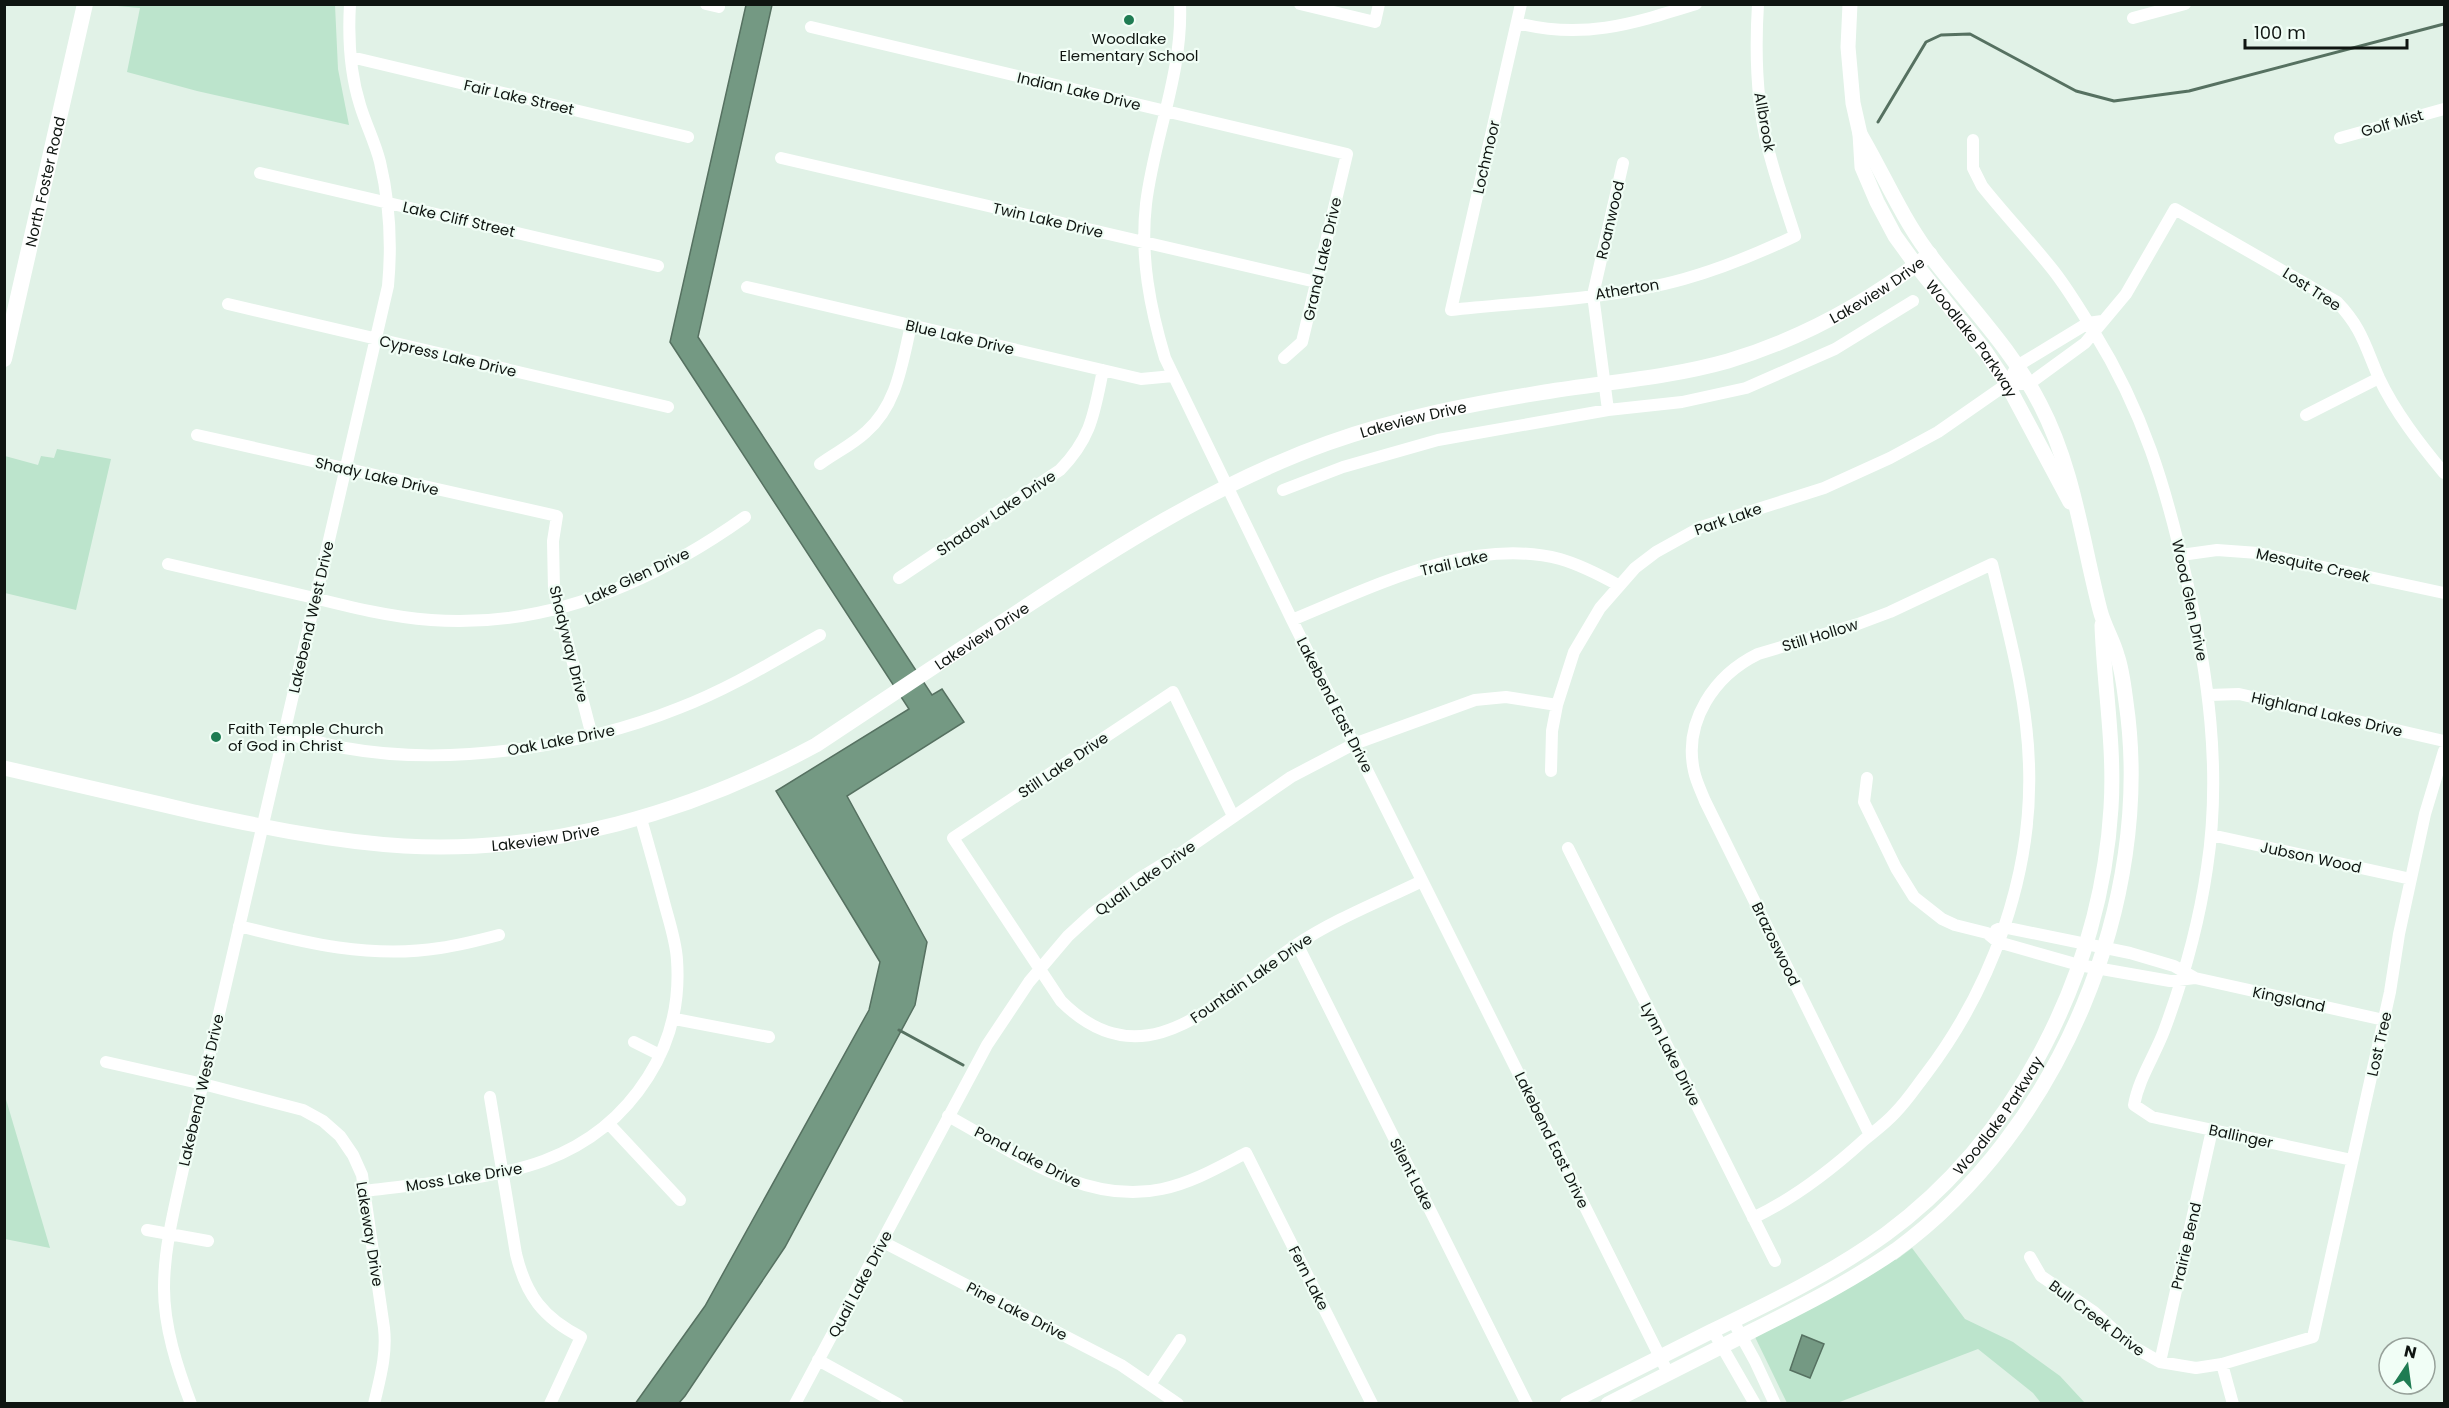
<svg xmlns="http://www.w3.org/2000/svg" width="2449" height="1408" font-family="Poppins,sans-serif">
  <style>
    .green { fill: #bce4cc }
    .water { fill: #749983; stroke: #567161; stroke-width: 1.5 }
    .lines { fill: none; stroke-linecap: round; stroke-linejoin: round }
    .stream { stroke: #567161; stroke-width: 3 }
    .minor { stroke: #fff; stroke-width: 12 }
    .tertiary { stroke: #fff; stroke-width: 15 }
    .secondary { stroke: #fff; stroke-width: 16 }
    .poi-dot { fill: #1f7c53; stroke: #f1fef6; stroke-width: 2 }
    .labels { text-anchor: middle; dominant-baseline: central; stroke-width: 4.5; stroke-linejoin: round; paint-order: stroke }
    .poi-label { font-size: 15px; fill: #0f1511; stroke: #f1fef6 }
    .street-label { font-size: 15px; fill: #0f1511; stroke: #f1fef6 }
  </style>
  <rect width="100%" height="100%" fill="#e1f2e7"/>
  <path class="green" d="M106 5H335L338 69 349 125 197 91 127 72 140 8Z
    M57 449 111 459 76 610 5 593V456L38 465 41 456 54 458Z
    M4 1096H5L50 1248 5 1239Z
    M1912 1248 1965 1319 2013 1342 2060 1376 2085 1403H2041L2033 1393 1978 1349 1837 1403H1787L1755 1337 1893 1257 1896 1260Z"/>
  <path class="water" d="M746 5H772L698 337 932 695 942 689 964 722 847 796 927 942 915 1005 785 1247 685 1396 679 1403 635 1404 705 1306 869 1010 880 962 776 791 909 709 670 342Z
    M1802 1335 1824 1344 1810 1378 1790 1370Z"/>
  <g class="lines">
    <path class="stream" d="M1878 122 1926 42 1941 35 1970 34 2076 91 2114 101 2189 91 2444 24
      M899 1030 963 1065"/>
    <path class="minor" d="M706 4 719 7
      M1180 4C1183 73 1154 137 1146 204 1140 257 1150 308 1165 358L1292 620 1668 1373
      M1300 4 1375 22 1379 4
      M1521 4 1451 310C1525 302 1613 299 1684 279 1723 268 1759 253 1795 236 1786 207 1775 177 1768 148 1756 101 1755 52 1758 4
      M2133 18 2185 4
      M1517 23C1583 40 1632 24 1696 4
      M811 27 1347 154 1302 342 1284 358
      M351 57 688 137
      M2340 138 2444 109
      M1973 140V168L1982 186C2005 215 2030 241 2053 270 2068 289 2081 311 2094 332 2143 411 2166 487 2186 577 2208 673 2222 770 2207 868 2199 923 2183 980 2164 1031 2154 1057 2139 1078 2134 1105L2152 1117 2352 1160
      M781 158 1316 282
      M1623 163 1593 295 1608 410 1682 402 1746 388 1835 349 1913 301
      M260 173 658 266
      M747 287 1141 379 1173 376
      M228 304 668 407
      M2007 384H2029L2085 343 2126 294 2175 209 2337 302C2362 328 2365 346 2379 378 2395 412 2420 444 2444 473
      M2306 415 2379 378
      M197 435 557 516 553 541 554 590 592 736
      M820 464C835 453 852 445 866 432 897 405 902 364 911 325
      M1283 490 1343 467 1438 440 1608 410
      M2181 555 2217 550 2258 553 2444 593
      M168 564C215 575 263 586 310 597 350 607 390 617 431 620 547 629 652 583 745 517
      M899 578 1060 470C1092 437 1094 413 1103 370
      M1292 620C1373 587 1471 536 1560 559 1581 565 1600 575 1618 585
      M2209 695 2239 694 2444 741
      M283 733C304 738 325 744 345 748 449 767 582 747 679 708 729 689 774 661 820 635
      M1551 771 1552 731 1557 705 1574 652 1600 608 1635 568 1656 552 1701 527 1824 488 1890 458 1938 432 2007 384 2017 366 2088 323 2102 321
      M1867 778 1864 802 1896 868 1914 897 1942 919 1955 925 1987 933 1998 942 2079 965 2170 981 2195 978
      M1233 816 1173 692 953 838 1061 1001C1147 1087 1222 995 1296 945 1335 919 1381 901 1422 881
      M2211 835 2411 879
      M1568 848 1775 1261
      M239 926C305 943 371 959 440 948 460 945 480 940 499 935
      M1996 930 2003 927 2130 953 2174 966 2195 978 2384 1020
      M1297 944 1527 1404
      M675 1019 769 1037
      M634 1042 660 1055
      M106 1062 203 1084 303 1110 323 1121 340 1136 353 1155 362 1175 384 1328C387 1355 380 1378 374 1404
      M490 1097 516 1254C526 1295 543 1318 581 1337L550 1404
      M948 1116C1013 1151 1085 1206 1162 1189 1192 1183 1219 1167 1246 1153L1372 1404
      M609 1124 680 1200
      M365 1191C475 1176 582 1181 648 1077 671 1041 680 1002 677 960 676 941 669 921 664 902 657 875 649 847 641 819
      M1753 1218C1795 1198 1830 1171 1864 1140 1875 1131 1886 1123 1895 1113 1907 1101 1916 1087 1926 1074 1992 987 2033 875 2029 765 2027 696 2008 631 1992 564L1890 612 1858 624 1758 654C1715 675 1683 721 1694 771 1696 781 1701 791 1705 801L1870 1135
      M147 1230 208 1241
      M883 1242 1121 1365 1178 1404
      M2030 1257 2041 1276 2094 1312 2132 1346 2160 1362 2196 1368 2222 1364 2313 1337 2390 992 2399 934 2425 814 2444 751
      M1733 1321 1755 1361 1775 1404
      M1713 1331 1755 1404
      M818 1360 898 1404
      M2160 1362 2212 1130
      M2222 1364 2233 1404
      M1151 1383 1180 1340
      M191 1404C177 1367 164 1327 164 1288 164 1245 176 1202 185 1160L388 286C392 243 390 204 380 162 375 142 366 125 360 105 350 73 348 38 350 4
      M795 1404 987 1045 1029 982 1068 936 1093 913 1140 878 1184 851 1291 777 1354 744 1475 700 1506 697 1557 705"/>
    <g class="tertiary">
      <path id="s1" d="M1850 4 1848 47 1853 103 1860 134 1862 167 1877 202 1895 236 1916 265 1985 351 2007 384 2070 502"/>
      <path id="s2" d="M4 768C68 783 131 797 194 812 264 827 333 842 404 846 549 854 690 813 816 745 882 701 947 658 1013 615 1113 549 1214 484 1328 443 1398 418 1471 404 1545 392 1606 382 1668 378 1728 361 1801 339 1870 301 1930 254"/>
      <path id="s3" d="M1567 1404C1616 1379 1664 1355 1712 1331 1772 1302 1832 1273 1886 1234 2018 1137 2101 971 2111 808 2115 746 2104 686 2102 625"/>
      <path d="M1608 1404C1655 1380 1703 1356 1750 1332 1800 1307 1850 1282 1896 1250 2059 1131 2155 901 2126 702 2124 687 2122 669 2117 655 2113 640 2104 626 2100 610 2082 541 2074 469 2040 404 2011 347 1965 302 1927 251 1900 214 1883 173 1860 134"/>
    </g>
    <path class="secondary" id="s4" d="M4 359 85 4"/>
  </g>
  <g class="poi-dot">
    <circle cx="1129" cy="20" r="6"/>
    <circle cx="216" cy="737" r="6"/>
  </g>
  <g class="labels">
    <g class="poi-label">
      <text x="1129" y="38">Woodlake<tspan x="1129" dy="17">Elementary School</tspan></text>
      <text x="228" y="728" text-anchor="start">Faith Temple Church<tspan x="228" dy="17">of God in Christ</tspan></text>
    </g>
    <g class="street-label">
      <text transform="translate(1079 91) rotate(13)">Indian Lake Drive</text>
      <text transform="translate(519 97) rotate(13)">Fair Lake Street</text>
      <text transform="translate(1765 122) rotate(80)">Allbrook</text>
      <text transform="translate(2392 123) rotate(-16)">Golf Mist</text>
      <text transform="translate(1486 157) rotate(-77)">Lochmoor</text>
      <text stroke="none"><textPath href="#s4" startOffset="182">North Foster Road</textPath></text>
      <text transform="translate(459 219) rotate(13)">Lake Cliff Street</text>
      <text transform="translate(1048 220) rotate(13)">Twin Lake Drive</text>
      <text transform="translate(1610 220) rotate(-77)">Roanwood</text>
      <text transform="translate(1322 259) rotate(-77)">Grand Lake Drive</text>
      <text transform="translate(1627 289) rotate(-9)">Atherton</text>
      <text stroke="none"><textPath href="#s2" startOffset="2008">Lakeview Drive</textPath></text>
      <text transform="translate(2312 289) rotate(33)">Lost Tree</text>
      <text transform="translate(960 337) rotate(13)">Blue Lake Drive</text>
      <text stroke="none"><textPath href="#s1" startOffset="369">Woodlake Parkway</textPath></text>
      <text transform="translate(448 356) rotate(13)">Cypress Lake Drive</text>
      <text stroke="none"><textPath href="#s2" startOffset="1522">Lakeview Drive</textPath></text>
      <text transform="translate(377 476) rotate(13)">Shady Lake Drive</text>
      <text transform="translate(996 513) rotate(-34)">Shadow Lake Drive</text>
      <text transform="translate(1728 519) rotate(-19)">Park Lake</text>
      <text transform="translate(1454 563) rotate(-13)">Trail Lake</text>
      <text transform="translate(2313 565) rotate(12)">Mesquite Creek</text>
      <text transform="translate(637 576) rotate(-25)">Lake Glen Drive</text>
      <text transform="translate(2190 600) rotate(78)">Wood Glen Drive</text>
      <text transform="translate(311 617) rotate(-77)">Lakebend West Drive</text>
      <text transform="translate(1820 635) rotate(-17)">Still Hollow</text>
      <text stroke="none"><textPath href="#s2" startOffset="1036">Lakeview Drive</textPath></text>
      <text transform="translate(569 644) rotate(76)">Shadyway Drive</text>
      <text transform="translate(1335 705) rotate(63)">Lakebend East Drive</text>
      <text transform="translate(2327 714) rotate(13)">Highland Lakes Drive</text>
      <text transform="translate(561 740) rotate(-11)">Oak Lake Drive</text>
      <text transform="translate(1063 765) rotate(-34)">Still Lake Drive</text>
      <text stroke="none"><textPath href="#s2" startOffset="550">Lakeview Drive</textPath></text>
      <text transform="translate(2311 857) rotate(12)">Jubson Wood</text>
      <text transform="translate(1145 878) rotate(-35)">Quail Lake Drive</text>
      <text transform="translate(1776 944) rotate(64)">Brazoswood</text>
      <text transform="translate(1251 978) rotate(-35)">Fountain Lake Drive</text>
      <text transform="translate(2289 999) rotate(12)">Kingsland</text>
      <text transform="translate(2379 1044) rotate(-77)">Lost Tree</text>
      <text transform="translate(1671 1054) rotate(63)">Lynn Lake Drive</text>
      <text transform="translate(201 1090) rotate(-77)">Lakebend West Drive</text>
      <text stroke="none"><textPath href="#s3" startOffset="526">Woodlake Parkway</textPath></text>
      <text transform="translate(2241 1136) rotate(12)">Ballinger</text>
      <text transform="translate(1552 1140) rotate(64)">Lakebend East Drive</text>
      <text transform="translate(1028 1157) rotate(27)">Pond Lake Drive</text>
      <text transform="translate(1412 1174) rotate(63)">Silent Lake</text>
      <text transform="translate(464 1177) rotate(-9)">Moss Lake Drive</text>
      <text transform="translate(370 1234) rotate(81)">Lakeway Drive</text>
      <text transform="translate(2186 1246) rotate(-77)">Prairie Bend</text>
      <text transform="translate(1309 1278) rotate(63)">Fern Lake</text>
      <text transform="translate(860 1284) rotate(-62)">Quail Lake Drive</text>
      <text transform="translate(1017 1311) rotate(27)">Pine Lake Drive</text>
      <text transform="translate(2097 1318) rotate(37)">Bull Creek Drive</text>
    </g>
  </g>
  <rect width="2449" height="1408" fill="none" stroke="#0f1511" stroke-width="12"/>
  <g transform="translate(2407 1366) rotate(13)"><circle r="28" fill="#f1fef6" stroke="#97a19a" stroke-width="1.5"/>
  <path d="M0-4.5L10 22L0 15L-10 22Z" fill="#1f7c53"/>
  <text y="-9" font-size="16" font-weight="bold" text-anchor="middle" fill="#0f1511">N</text>
  </g>
  <path d="M2245 39v9h162v-9" fill="none" stroke="#0f1511" stroke-width="3"/>
  <text x="2254" y="39" font-size="18" fill="#0f1511" stroke="#f1fef6" stroke-width="4.5" paint-order="stroke">100 m</text>
</svg>
